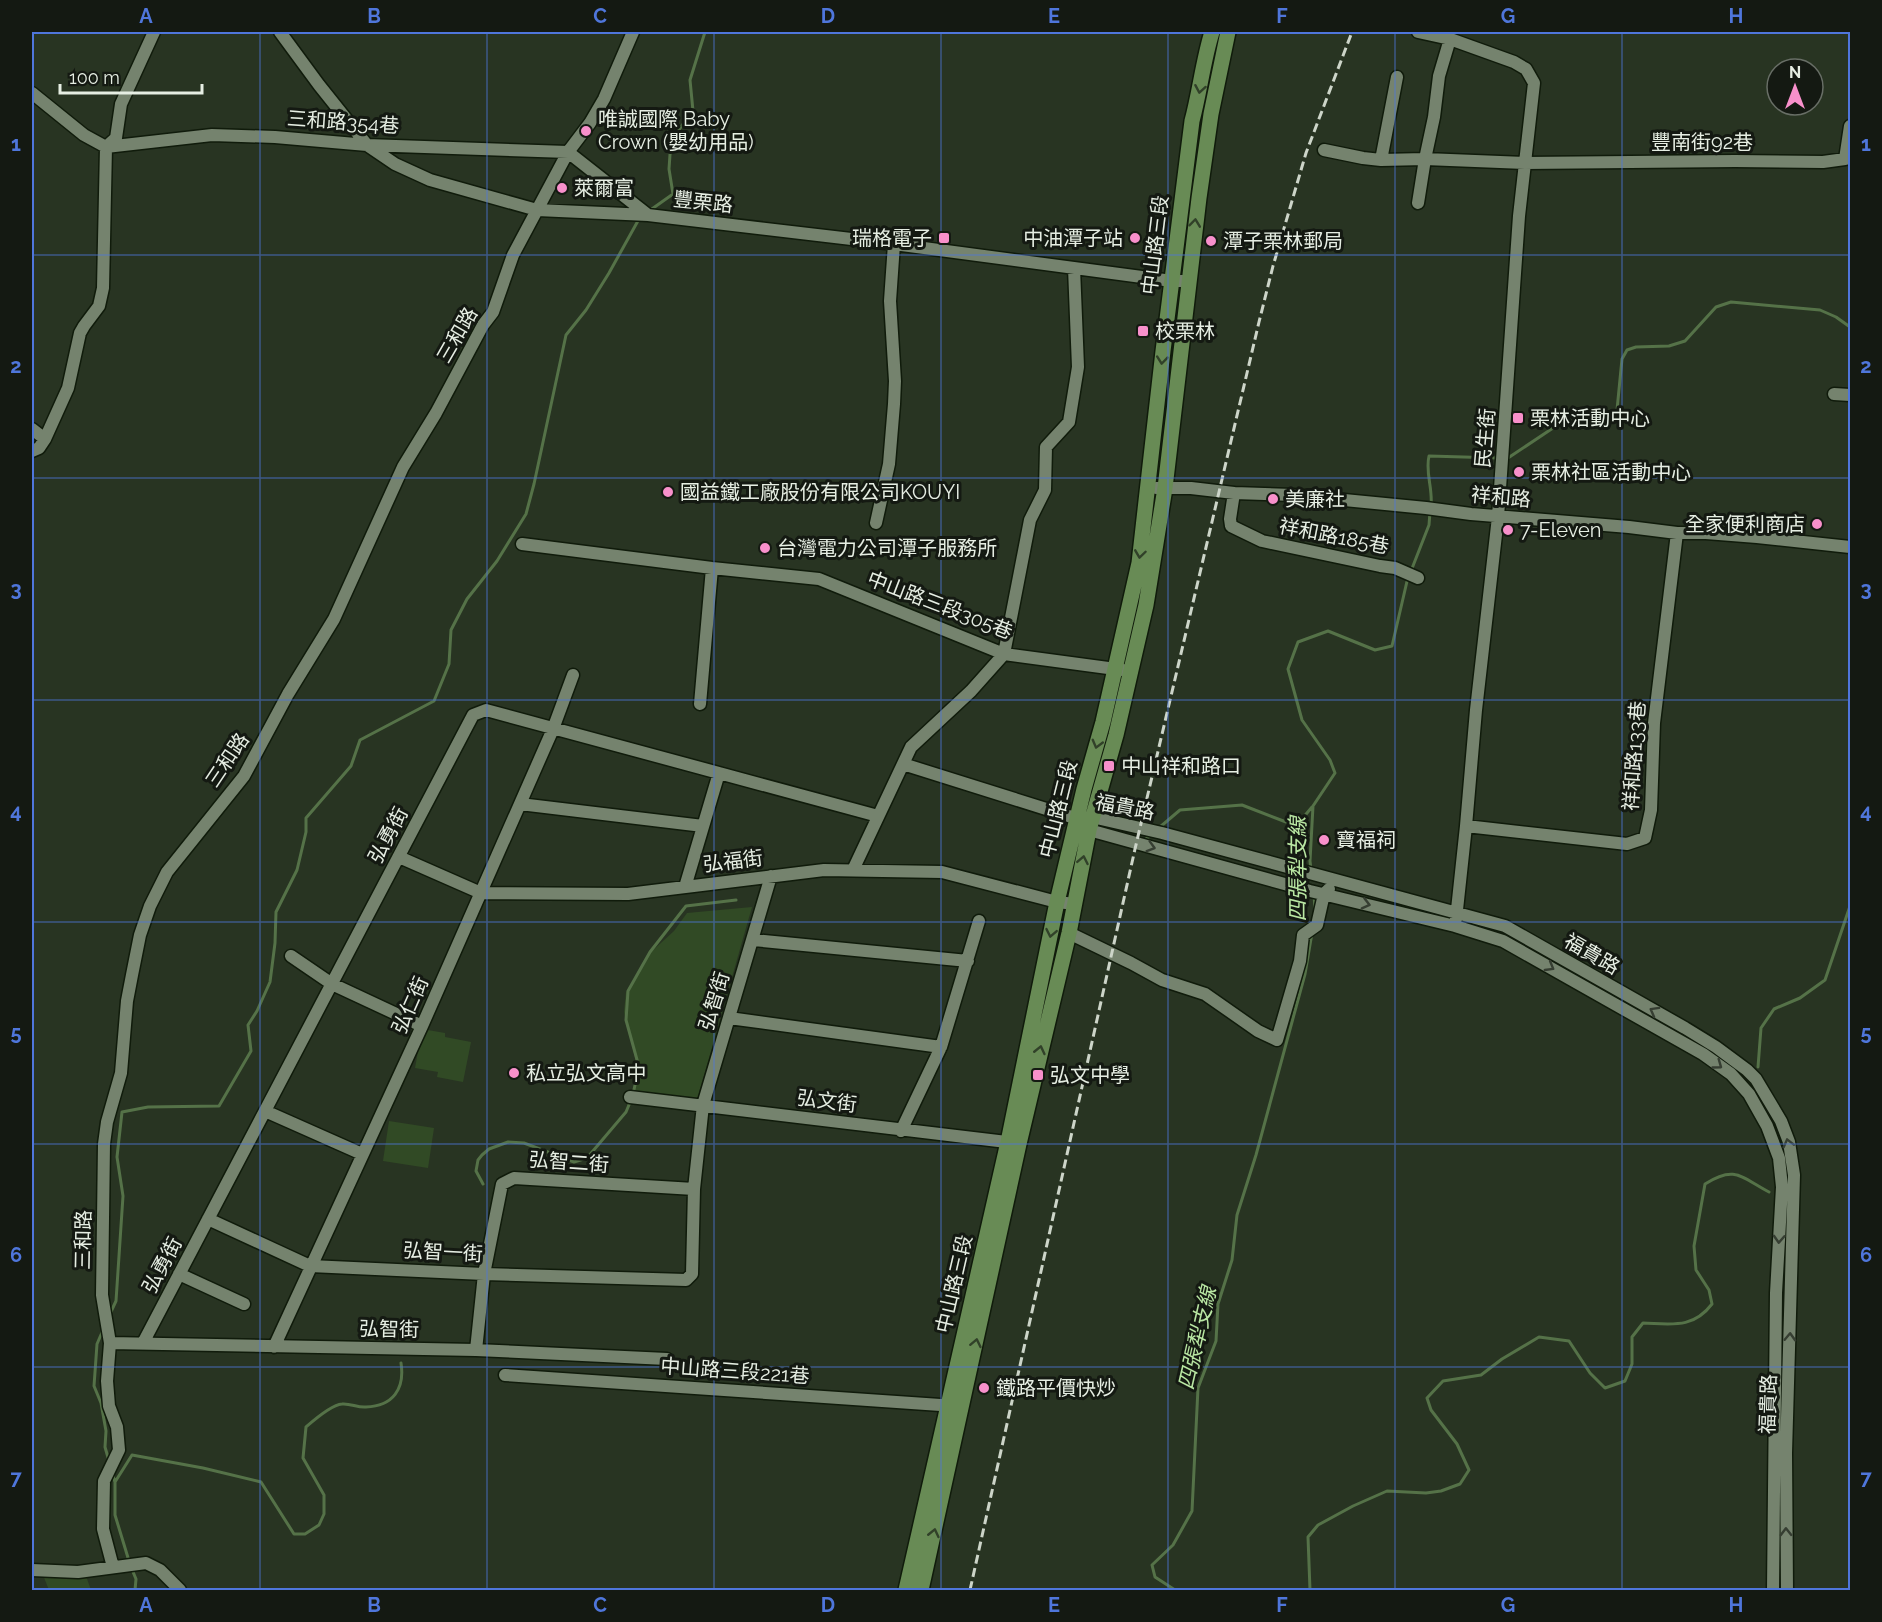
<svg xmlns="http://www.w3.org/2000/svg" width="1882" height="1622" font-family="Raleway,'Noto Sans TC',sans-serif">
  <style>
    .green { fill: #314a25 }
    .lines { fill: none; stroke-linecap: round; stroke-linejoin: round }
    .stream { stroke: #557248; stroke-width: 3 }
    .minor-casing { stroke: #101b0b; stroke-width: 15 }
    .major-casing { stroke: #101b0b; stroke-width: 18 }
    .minor { stroke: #75836e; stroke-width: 12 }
    .major { stroke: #688b55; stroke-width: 15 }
    .rail { stroke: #cdd5c9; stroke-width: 3; stroke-dasharray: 9 4.5; stroke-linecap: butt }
    .oneway { stroke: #314129 }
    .oneway2 { stroke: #363e32 }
    .grid { fill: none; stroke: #4f76db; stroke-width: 1.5; stroke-opacity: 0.55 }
    .poi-dot { fill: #f890cb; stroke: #141912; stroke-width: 2 }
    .labels { text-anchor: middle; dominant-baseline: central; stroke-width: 6; stroke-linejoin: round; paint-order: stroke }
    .poi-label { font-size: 20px; fill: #e6eee3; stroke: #141912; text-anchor: start }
    .street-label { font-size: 20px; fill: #e6eee3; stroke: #141912 }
    .water-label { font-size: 21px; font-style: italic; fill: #b9e7a3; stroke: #141912 }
    .neatline { fill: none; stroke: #4f76db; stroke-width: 2 }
    .grid-label { font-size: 20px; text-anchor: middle; font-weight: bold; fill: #4f76db }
  </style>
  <rect width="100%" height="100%" fill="#283422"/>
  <path class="green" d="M752 907 697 1100 634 1092 637 1066 624 1012 626 992 650 953 674 931 687 913Z
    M422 1029 445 1033V1037L471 1042 463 1082 437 1077 438 1072 415 1068Z
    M389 1121 434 1128 428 1168 383 1161Z
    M43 1575 86 1576 91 1590H49Z"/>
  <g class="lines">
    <path class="stream" d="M649 211 673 194 669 169 671 140 693 111 690 80 705 32
      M1504 458H1508L1562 422 1607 419 1617 410 1622 359 1627 350 1636 347 1669 346 1685 341 1716 307 1731 302 1820 310 1836 317 1850 327
      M1431 506C1433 488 1425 473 1429 456L1498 458
      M1411 571 1429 525 1430 512
      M1160 827 1180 810 1242 805 1286 822 1302 819 1312 807
      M1146 839 1152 834
      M1311 870 1310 861 1313 806 1335 773 1330 760 1302 720 1288 669 1298 642 1328 631 1375 650 1392 646 1408 577
      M1314 895 1315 909
      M1758 1067 1761 1028 1774 1009 1800 998 1825 980 1850 906
      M633 1094 639 1067 626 1020 628 991 650 952 686 906 736 900
      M483 1184 476 1171 478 1160 482 1155 489 1149 508 1142 524 1143 574 1162 587 1158 626 1112 631 1100
      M109 1316 116 1301 123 1196 117 1157 122 1112 148 1107 219 1106 251 1051 248 1025 257 1011 270 982 275 943 276 912 297 870 306 832V818L351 766 360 740 434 701 449 664 451 630 467 599 497 561 526 514 534 484 566 335 586 310 609 273 639 219
      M103 1330 97 1344 94 1386 101 1403 106 1431 105 1447 109 1461
      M112 1473 115 1482
      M129 1561 115 1515V1482L132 1455 203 1468 261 1482 294 1534H305L319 1525 324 1514V1495L303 1458 306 1427C314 1420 331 1405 342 1404 350 1403 358 1408 366 1407 393 1406 405 1389 401 1363
      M131 1567 136 1579 135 1590
      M1175 1590 1155 1577 1152 1565 1173 1545 1192 1511 1198 1388 1216 1341 1218 1304 1232 1260 1237 1215 1256 1155 1305 974 1312 933
      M1310 1590 1308 1537 1318 1525 1353 1506 1387 1491 1426 1493 1441 1491 1460 1484 1469 1470 1457 1444 1431 1410 1427 1398 1443 1381 1481 1375 1502 1359 1539 1337 1569 1341 1590 1373 1605 1388 1625 1381 1632 1364V1337L1643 1323C1672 1324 1693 1329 1712 1304L1709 1290 1696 1270 1694 1246 1705 1184C1735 1165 1741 1177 1769 1192"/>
    <defs>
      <path id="minor" d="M280 32 319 85 367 145 395 164 430 180 537 210 648 215 894 244 1172 281H1188
        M1418 32 1450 39 1514 62 1526 69 1534 83 1519 216 1498 517 1476 710 1466 826 1456 919
        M32 93 84 135 106 147 212 135 275 137 367 145 568 152 648 215
        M106 147 116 138 121 104 154 32
        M1324 150 1363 158 1381 160 1425 159 1525 163 1735 161 1823 162 1845 159 1850 126
        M1381 160 1397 77
        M1418 203 1425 159 1434 117 1439 76 1450 39
        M1834 394 1850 395
        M32 429 45 439
        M32 451 39 448 45 439 68 388 80 333 84 326 99 306 103 288 106 147
        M1156 488H1191L1234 493 1293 495 1426 508 1471 514 1629 527 1677 533H1706L1757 537 1850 547
        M1234 493 1230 519 1231 526 1262 541 1380 566 1395 568 1418 578
        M876 523 889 464 894 404 895 381 890 301 894 244
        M522 544 712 568 819 579 1004 654 1123 670
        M700 704 712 568
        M903 764 1078 819 1092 817 1162 833 1505 926 1685 1028 1716 1047 1747 1070 1756 1079 1781 1121 1789 1142 1794 1175 1786 1453 1787 1590
        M520 804 703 826
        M1083 824 1089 830 1310 891 1455 926 1503 941 1703 1054 1731 1074 1749 1094 1767 1126 1779 1158 1782 1187 1776 1293 1773 1590
        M1466 826 1627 844 1645 838 1651 810 1654 723 1677 533
        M399 857 481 893 628 894 824 870 942 872 1057 902 1075 904
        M853 870 911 747 971 691 1004 654 1030 520 1045 490 1046 447 1069 422 1078 367 1074 268
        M685 887 719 773
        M1069 933 1131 963 1162 980 1205 994 1258 1031 1277 1040 1300 961 1303 935 1317 925 1324 894 1329 889
        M753 940 968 961
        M291 956 332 984 422 1026
        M729 1018 941 1047
        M630 1097 1015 1143
        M265 1111 362 1154
        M901 1131 941 1047 979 921
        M208 1219 310 1266 484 1274 686 1280 692 1274 694 1189 703 1105 771 876
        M179 1274 244 1304
        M110 1343 476 1350 667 1359
        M143 1343 473 715 486 710 878 816
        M274 1347 422 1026 553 729 573 675
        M476 1350 484 1274 502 1184 514 1178 694 1189
        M505 1375 955 1406
        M113 1567 103 1529 104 1481 119 1450 117 1427 109 1406 107 1381 110 1343 102 1295 104 1144 107 1122 121 1073 127 1001 132 975 140 935 150 906 167 872 244 776 288 694 334 619 403 467 436 413 483 325 493 312 513 255 568 152 590 123 604 99 633 32
        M32 1570 78 1572 146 1563 160 1570 180 1590"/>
      <path id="major" d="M906 1590 1008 1142 1057 902 1084 789 1103 722 1139 563 1163 351 1192 121C1200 91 1203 61 1212 32
        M921 1590 1019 1144 1069 933 1089 830 1116 735 1146 605 1165 488 1199 198 1211 114 1228 32"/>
    </defs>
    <use href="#minor" class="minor-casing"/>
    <use href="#major" class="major-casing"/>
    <use href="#minor" class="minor"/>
    <use href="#major" class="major"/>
    <path class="rail" d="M970 1590 1135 849 1259 322 1273 266 1306 153 1352 32"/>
  </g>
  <defs><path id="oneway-chevron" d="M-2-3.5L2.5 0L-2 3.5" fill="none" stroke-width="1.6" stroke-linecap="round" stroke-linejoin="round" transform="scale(1.5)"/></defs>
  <g class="oneway">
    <use href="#oneway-chevron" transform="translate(1200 89) rotate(100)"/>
    <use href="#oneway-chevron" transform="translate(1195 223) rotate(-83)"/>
    <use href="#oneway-chevron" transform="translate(1162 360) rotate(96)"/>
    <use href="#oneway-chevron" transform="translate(1140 554) rotate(98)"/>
    <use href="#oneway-chevron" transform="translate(1097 744) rotate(105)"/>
    <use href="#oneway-chevron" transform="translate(1083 860) rotate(-79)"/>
    <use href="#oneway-chevron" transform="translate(1051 933) rotate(101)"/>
    <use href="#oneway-chevron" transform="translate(1040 1050) rotate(-77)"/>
    <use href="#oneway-chevron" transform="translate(976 1343) rotate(-78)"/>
    <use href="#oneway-chevron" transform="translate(934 1533) rotate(-77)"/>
  </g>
  <g class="oneway2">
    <use href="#oneway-chevron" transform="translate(1151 847) rotate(16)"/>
    <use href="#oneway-chevron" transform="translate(1366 904) rotate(14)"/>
    <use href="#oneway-chevron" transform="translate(1550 967) rotate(30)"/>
    <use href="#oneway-chevron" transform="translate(1654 1011) rotate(-151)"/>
    <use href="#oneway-chevron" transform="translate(1718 1065) rotate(36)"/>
    <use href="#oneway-chevron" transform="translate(1788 1143) rotate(-104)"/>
    <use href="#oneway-chevron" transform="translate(1779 1239) rotate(93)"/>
    <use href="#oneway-chevron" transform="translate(1790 1337) rotate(-88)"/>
    <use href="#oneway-chevron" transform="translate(1786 1532) rotate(-91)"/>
  </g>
  <path class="grid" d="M260 32V1590M487 32V1590M714 32V1590M941 32V1590M1168 32V1590M1395 32V1590M1622 32V1590M32 255H1850M32 478H1850M32 700H1850M32 922H1850M32 1144H1850M32 1367H1850"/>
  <g class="poi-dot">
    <circle cx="586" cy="131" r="6"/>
    <circle cx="562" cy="188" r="6"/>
    <rect x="938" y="232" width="12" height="12" rx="3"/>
    <circle cx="1135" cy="238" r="6"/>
    <circle cx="1211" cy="241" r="6"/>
    <rect x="1137" y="325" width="12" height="12" rx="3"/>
    <rect x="1512" y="412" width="12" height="12" rx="3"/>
    <circle cx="1519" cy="472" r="6"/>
    <circle cx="668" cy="492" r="6"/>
    <circle cx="1273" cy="499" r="6"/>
    <circle cx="1817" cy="524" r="6"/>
    <circle cx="1508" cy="530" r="6"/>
    <circle cx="765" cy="548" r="6"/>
    <rect x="1103" y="760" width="12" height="12" rx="3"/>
    <circle cx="1324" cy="840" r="6"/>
    <circle cx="514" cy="1073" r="6"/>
    <rect x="1032" y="1069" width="12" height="12" rx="3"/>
    <circle cx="984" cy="1388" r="6"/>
  </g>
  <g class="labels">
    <g class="poi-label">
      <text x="598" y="119">唯誠國際 Baby<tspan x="598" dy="23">Crown (嬰幼用品)</tspan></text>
      <text x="574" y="188">萊爾富</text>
      <text x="932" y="238" text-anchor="end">瑞格電子</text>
      <text x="1123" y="238" text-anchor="end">中油潭子站</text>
      <text x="1223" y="241">潭子栗林郵局</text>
      <text x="1155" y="331">校栗林</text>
      <text x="1530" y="418">栗林活動中心</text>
      <text x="1531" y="472">栗林社區活動中心</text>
      <text x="680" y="492">國益鐵工廠股份有限公司KOUYI</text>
      <text x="1285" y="499">美廉社</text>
      <text x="1805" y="524" text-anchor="end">全家便利商店</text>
      <text x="1520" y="530">7-Eleven</text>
      <text x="777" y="548">台灣電力公司潭子服務所</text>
      <text x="1121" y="766">中山祥和路口</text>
      <text x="1336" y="840">寶福祠</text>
      <text x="526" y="1073">私立弘文高中</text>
      <text x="1050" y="1075">弘文中學</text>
      <text x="996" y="1388">鐵路平價快炒</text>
    </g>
    <g class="street-label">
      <text transform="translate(343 122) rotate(4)">三和路354巷</text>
      <text x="1702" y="142">豐南街92巷</text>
      <text transform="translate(703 202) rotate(6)">豐栗路</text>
      <text transform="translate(1155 245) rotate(-83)">中山路三段</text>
      <text transform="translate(457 335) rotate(-60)">三和路</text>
      <text transform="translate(1485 438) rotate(-85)">民生街</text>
      <text transform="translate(1501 497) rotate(5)">祥和路</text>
      <text transform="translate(1334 536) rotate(11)">祥和路185巷</text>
      <text transform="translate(940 605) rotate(21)">中山路三段305巷</text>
      <text transform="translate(1634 756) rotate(-86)">祥和路133巷</text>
      <text transform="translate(227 760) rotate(-56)">三和路</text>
      <text transform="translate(1125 807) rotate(11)">福貴路</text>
      <text transform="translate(1058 809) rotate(-76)">中山路三段</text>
      <text transform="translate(388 835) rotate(-62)">弘勇街</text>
      <text transform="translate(733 861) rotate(-7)">弘福街</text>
      <text transform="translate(1592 954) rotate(30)">福貴路</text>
      <text transform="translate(714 1001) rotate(-73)">弘智街</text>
      <text transform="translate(410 1005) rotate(-66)">弘仁街</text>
      <text transform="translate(827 1101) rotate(7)">弘文街</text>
      <text transform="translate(569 1162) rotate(4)">弘智二街</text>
      <text transform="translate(83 1240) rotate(-89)">三和路</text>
      <text transform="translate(443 1252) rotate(3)">弘智一街</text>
      <text transform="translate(162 1265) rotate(-62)">弘勇街</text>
      <text transform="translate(954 1284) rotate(-77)">中山路三段</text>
      <text transform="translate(389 1329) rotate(1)">弘智街</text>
      <text transform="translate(735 1371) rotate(4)">中山路三段221巷</text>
      <text transform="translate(1768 1404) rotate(-88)">福貴路</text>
    </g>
    <g class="water-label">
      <text transform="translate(1297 869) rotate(-90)">四張犁支線</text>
      <text transform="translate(1197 1338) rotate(-77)">四張犁支線</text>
    </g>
  </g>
  <rect width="1882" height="1622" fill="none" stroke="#141912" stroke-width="66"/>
  <g transform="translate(1795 87)"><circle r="28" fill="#141912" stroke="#686e66" stroke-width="1.5"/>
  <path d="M0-4.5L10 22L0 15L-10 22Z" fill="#f890cb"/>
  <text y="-9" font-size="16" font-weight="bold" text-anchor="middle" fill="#e6eee3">N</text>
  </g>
  <path d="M60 84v9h142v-9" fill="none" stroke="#e6eee3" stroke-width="3"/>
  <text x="69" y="84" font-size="18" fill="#e6eee3" stroke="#141912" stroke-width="4.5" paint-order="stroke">100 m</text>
  <rect x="33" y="33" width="1816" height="1556" class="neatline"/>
  <g class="grid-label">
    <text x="146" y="23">A</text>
    <text x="374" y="23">B</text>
    <text x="600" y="23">C</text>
    <text x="828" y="23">D</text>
    <text x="1054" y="23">E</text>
    <text x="1282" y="23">F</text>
    <text x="1508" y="23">G</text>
    <text x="1736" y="23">H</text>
    <text x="16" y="151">1</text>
    <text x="1866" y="151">1</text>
    <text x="16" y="373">2</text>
    <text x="1866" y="373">2</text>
    <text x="16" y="596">3</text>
    <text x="1866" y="596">3</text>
    <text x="16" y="818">4</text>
    <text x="1866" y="818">4</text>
    <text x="16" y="1040">5</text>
    <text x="1866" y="1040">5</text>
    <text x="16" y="1262">6</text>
    <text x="1866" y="1262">6</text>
    <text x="16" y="1485">7</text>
    <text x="1866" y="1485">7</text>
    <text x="146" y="1612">A</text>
    <text x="374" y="1612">B</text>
    <text x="600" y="1612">C</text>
    <text x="828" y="1612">D</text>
    <text x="1054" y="1612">E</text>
    <text x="1282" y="1612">F</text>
    <text x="1508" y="1612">G</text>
    <text x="1736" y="1612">H</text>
  </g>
</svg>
